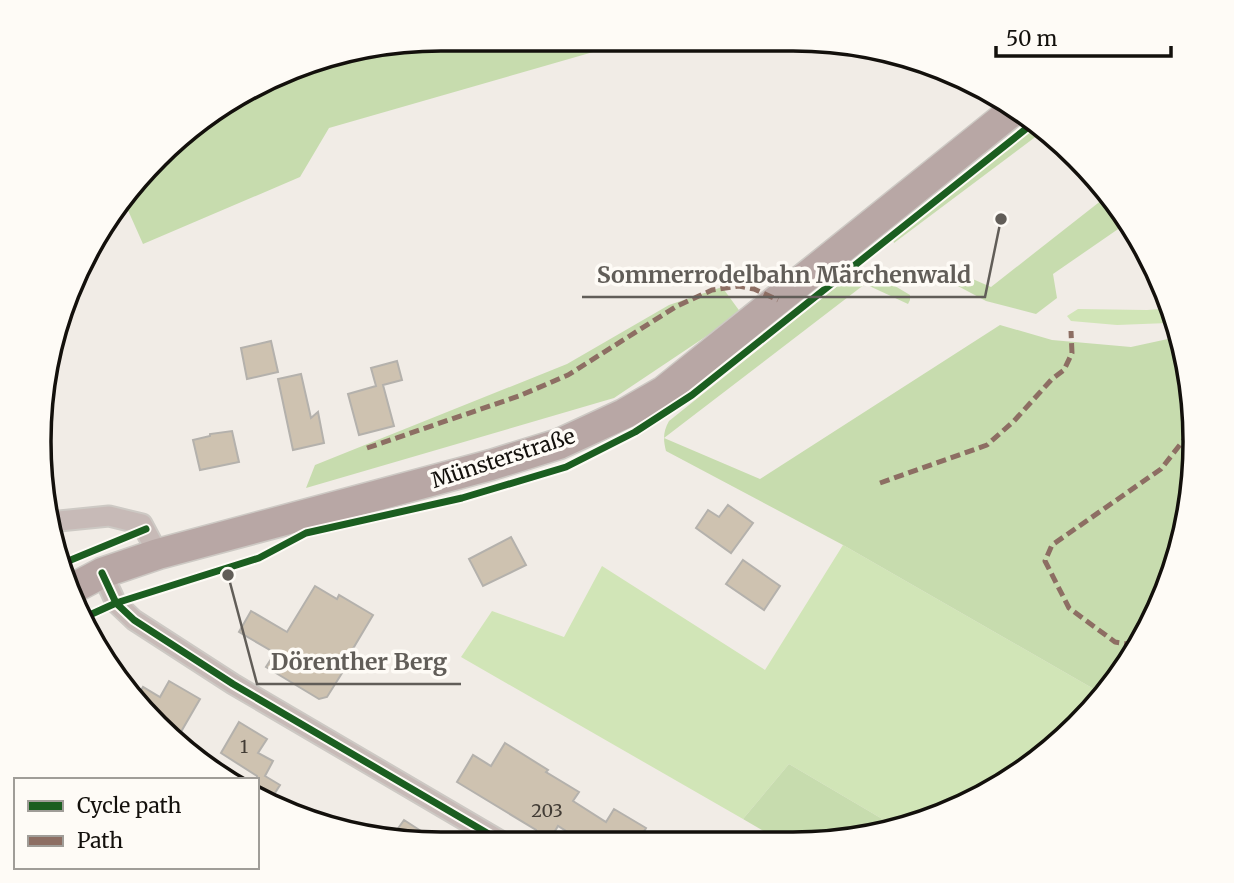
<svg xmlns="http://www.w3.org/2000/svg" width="1234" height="883" font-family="Merriweather,serif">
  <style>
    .green { fill: #d1e5b7 }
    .forest { fill: #c7dcae }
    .building { fill: #cec2b0; stroke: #b4b1ac; stroke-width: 2 }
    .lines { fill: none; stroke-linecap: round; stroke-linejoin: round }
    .street-casing { stroke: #cdc9c4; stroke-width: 23 }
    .primary-casing { stroke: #cdc9c4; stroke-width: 33 }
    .street { stroke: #c7bab7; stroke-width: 19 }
    .primary { stroke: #b8a7a5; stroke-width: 30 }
    .quiet { stroke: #8d6e63; stroke-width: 5; stroke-dasharray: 10 5; stroke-linecap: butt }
    .cycleway-casing { stroke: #fefbf6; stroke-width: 11 }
    .cycleway { stroke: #1b5e20; stroke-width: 7 }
    .labels { text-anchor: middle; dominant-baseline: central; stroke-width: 7; stroke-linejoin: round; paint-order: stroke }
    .number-label { font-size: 18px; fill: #423c35 }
    .street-label { font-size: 21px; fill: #13100c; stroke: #fefbf6 }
    .rim { fill: none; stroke: #13100c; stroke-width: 3.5 }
    .leader { fill: none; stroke: #615d58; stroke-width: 2.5 }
    .callout-dot { fill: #615d58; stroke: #fefbf6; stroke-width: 2.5 }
    .callout-label { font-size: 23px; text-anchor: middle; font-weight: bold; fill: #615d58; stroke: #fefbf6; stroke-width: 7; stroke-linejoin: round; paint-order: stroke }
  </style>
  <rect width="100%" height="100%" fill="#f1ece6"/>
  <path class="green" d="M1172 308 1174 313 1168 323 1117 325 1071 321 1067 316 1078 309 1147 310Z
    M843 545 1099 692 1058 745 947 814 896 827 789 764 743 819 461 657 492 611 564 637 602 566 765 670Z"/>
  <path class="forest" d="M442 39 628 42 329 128 300 177 143 244 123 199 139 175 218 106 337 52Z
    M1036 127 1042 132 894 243 893 240Z
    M1107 196 1124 225 1053 274 1057 298 1036 314 986 301 941 277 952 270 991 287Z
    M860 268H865L910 295V300L908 304 865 284 664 438 760 479 1000 325 1052 340 1131 347 1177 337 1195 468 1154 620 1099 692 843 545 666 451C663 439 663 432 669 421Z
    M722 287 741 313 614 398 306 488 315 465 567 364 669 305Z
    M789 764 896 827 845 841H781L743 819Z"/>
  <path class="building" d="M271 341 278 372 247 379 241 348Z
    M397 361 402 380 383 385 394 426 359 435 348 394 376 386 371 368Z
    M301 374 311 418 318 412 324 443 293 450 278 379Z
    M232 431 239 462 200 470 193 440 210 436V434Z
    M728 505 753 523 731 553 696 528 708 510 719 517Z
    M511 537 526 565 483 586 469 559Z
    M743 560 780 586 764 610 726 584Z
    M315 586 337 599 339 595 373 615 351 652 354 654 327 697 319 699 266 667 275 653 239 632 251 611 287 632Z
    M169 681 200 699 178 737 138 707 135 701 143 687 160 697Z
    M239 722 267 739 258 753 273 761 265 776 280 785 268 804 257 798V776L221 753Z
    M505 743 548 770 546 772 579 792 573 801 606 822 614 809 646 828 638 842H639L585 843 558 826 549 841 537 833 536 830 457 782 473 755 491 766Z
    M404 820 441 844H416L392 837Z"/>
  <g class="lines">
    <defs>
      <path id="street" d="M49 522 109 516 142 524 158 554
        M102 573 116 603 134 620 233 684 504 843"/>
      <path id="primary" d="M68 591 102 573 158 554 491 465 559 444 624 414 664 391 1015 109"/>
    </defs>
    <use href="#street" class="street-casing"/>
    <use href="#primary" class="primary-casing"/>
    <use href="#street" class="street"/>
    <use href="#primary" class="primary"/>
    <path class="quiet" d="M367 448 519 396 568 375 677 306 712 290 739 286 754 289 778 300
      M880 483 987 445 1014 421 1052 379 1064 370 1072 353 1071 331
      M1134 645 1115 642 1069 608 1045 561 1052 545 1161 469 1190 432"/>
    <defs>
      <path id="cycleway" d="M61 564 146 529
        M102 573 116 603 134 620 233 684 504 843
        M83 618 116 603 259 558 306 533 462 498 566 467 635 432 692 395 1032 124"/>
    </defs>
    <use href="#cycleway" class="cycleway-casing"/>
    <use href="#cycleway" class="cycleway"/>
  </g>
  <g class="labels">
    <g class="number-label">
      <text x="244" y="746">1</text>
      <text x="547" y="810">203</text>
    </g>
    <g class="street-label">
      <text transform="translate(503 458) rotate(-18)">Münsterstraße</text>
    </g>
  </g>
  <path d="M0 0H1234V883H0ZM441 51H793A390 390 0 0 1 1183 441V442A390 390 0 0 1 793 832H441A390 390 0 0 1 51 442V441A390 390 0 0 1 441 51Z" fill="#fefbf6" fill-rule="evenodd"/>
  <path class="rim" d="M441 51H793A390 390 0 0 1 1183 441V442A390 390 0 0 1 793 832H441A390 390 0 0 1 51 442V441A390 390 0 0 1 441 51Z"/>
  <path class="leader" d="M1001 219L985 297H582M228 575L257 684H461"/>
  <g class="callout-dot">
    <circle cx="1001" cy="219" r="7"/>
    <circle cx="228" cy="575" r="7"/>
  </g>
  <g class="callout-label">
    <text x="784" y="283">Sommerrodelbahn Märchenwald</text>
    <text x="359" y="670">Dörenther Berg</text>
  </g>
  <rect x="14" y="778" width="245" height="91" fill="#fefbf6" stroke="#a09d98" stroke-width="2"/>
  <rect x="28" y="801" width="35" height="10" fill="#1b5e20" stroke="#a09d98" stroke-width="2"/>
  <text x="77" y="813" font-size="21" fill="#13100c">Cycle path</text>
  <rect x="28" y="836" width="35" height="10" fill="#8d6e63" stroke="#a09d98" stroke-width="2"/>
  <text x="77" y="848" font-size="21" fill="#13100c">Path</text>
  <path d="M996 46v10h175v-10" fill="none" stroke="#13100c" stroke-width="3.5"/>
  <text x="1006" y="46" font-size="21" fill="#13100c" stroke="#fefbf6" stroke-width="5" paint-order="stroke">50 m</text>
</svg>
